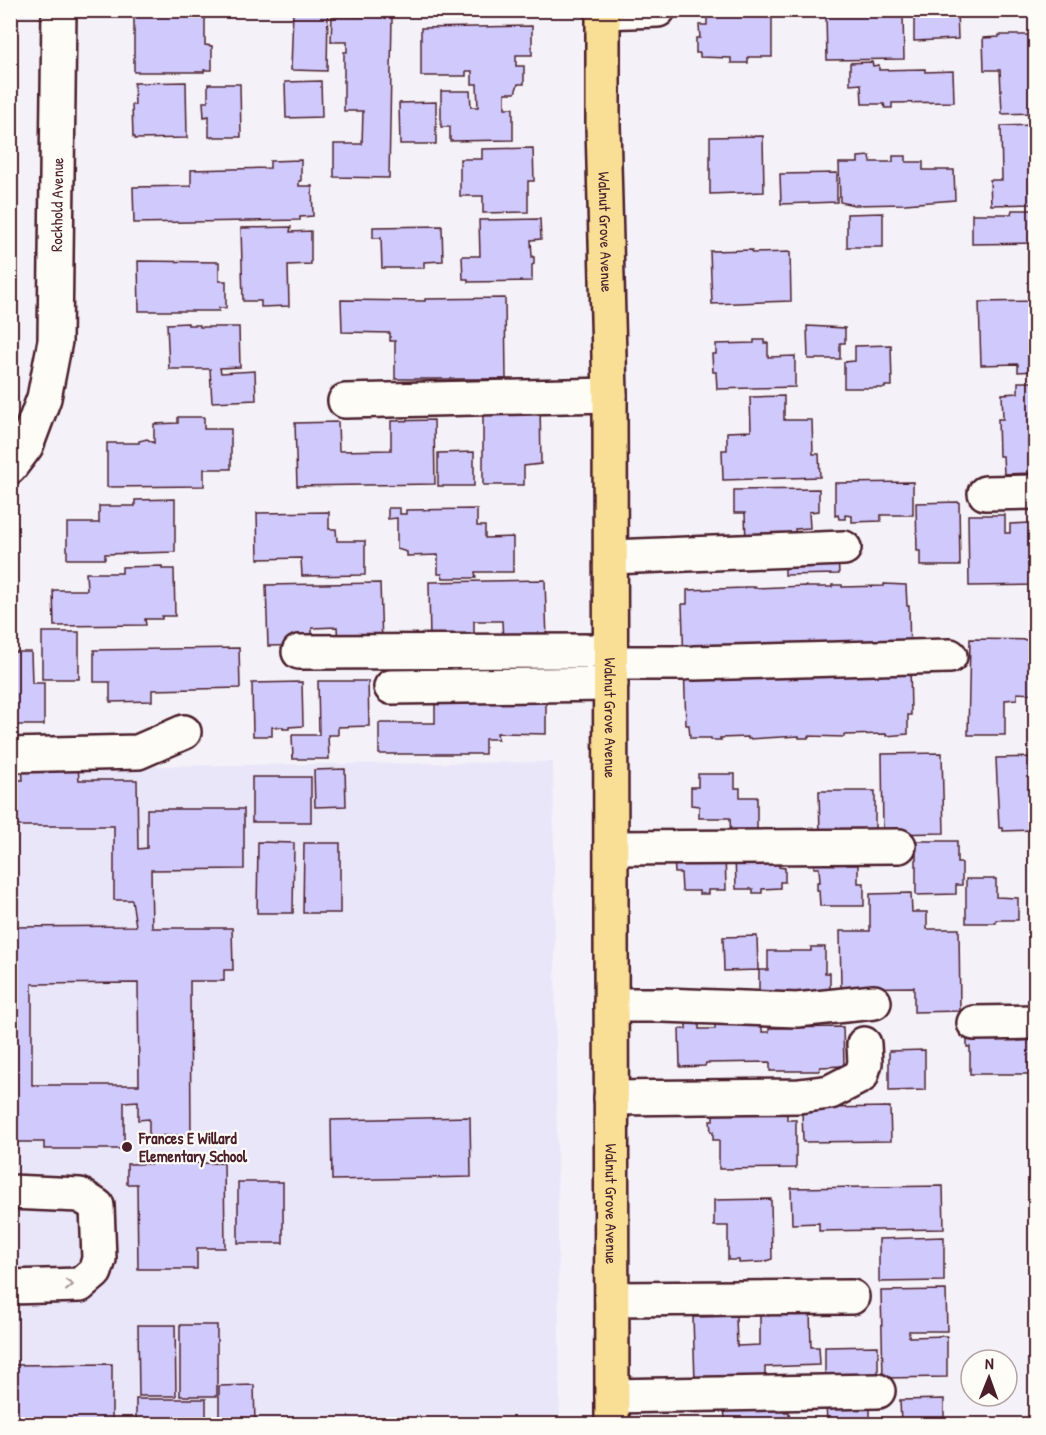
<svg xmlns="http://www.w3.org/2000/svg" width="1046" height="1435" font-family="'Patrick Hand',sans-serif">
  <style>
    .built { fill: #e9e6f9 }
    .building { fill: #d0c9fc; stroke: #4a1f2b; stroke-width: 1.5; fill-rule: evenodd }
    .lines { fill: none; stroke-linecap: round; stroke-linejoin: round }
    .minor-casing { stroke: #4a1f2b; stroke-width: 38 }
    .major-casing { stroke: #4a1f2b; stroke-width: 38 }
    .minor { stroke: #fdfcf7; stroke-width: 33 }
    .major { stroke: #f9df96; stroke-width: 33 }
    .oneway { stroke: #ac999b }
    .poi-dot { fill: #4a1f2b; stroke: #fdfcf7; stroke-width: 2 }
    .labels { text-anchor: middle; dominant-baseline: central; stroke-width: 4.5; stroke-linejoin: round; paint-order: stroke }
    .street-label { font-size: 16px; fill: #4a1f2b; stroke: #fdfcf7 }
    .poi-label { font-size: 16px; font-weight: bold; fill: #4a1f2b; stroke: #fdfcf7; text-anchor: start }
  </style>
  <rect width="100%" height="100%" fill="#f4f2f8"/>
  <filter id="ink" filterUnits="userSpaceOnUse"><feTurbulence type="fractalNoise" baseFrequency=".0167" numOctaves="2"/><feDisplacementMap in="SourceGraphic" scale="12" xChannelSelector="R" yChannelSelector="G"/><feConvolveMatrix kernelMatrix="1 2 1 2 8 2 1 2 1" color-interpolation-filters="sRGB"/></filter>
  <g filter="url(#ink)">
    <path class="built" d="M553 762 560 1424H11L10 767Z"/>
    <path class="building" d="M293 10H328L327 71 291 70Z
      M914 10H957L958 39 914 41Z
      M1028 10H1036V31H1031V17H1028Z
      M134 14 205 15V45L212 46V70H204V72H134Z
      M707 15H772V57H748V63H731V58L700 57V53H696V38H700L699 25H707Z
      M903 15 904 59 827 60 826 16Z
      M332 16 392 17 389 178 334 177V144H362L363 111H344V52H347V42H331Z
      M532 26V55H516V66H524V84H518L515 93H505V108H513V140L450 141V127H441V91H470L471 107H478L477 84H472V71H466V76H421V28Z
      M999 35H1036V113L1002 114 1000 70H984L983 38 999 37Z
      M872 62 873 66 879 65V70L925 69V72L953 71 954 102 892 103V108H885L884 104H862L861 84 850 85V63Z
      M321 81 322 117 286 118 285 82Z
      M186 82 187 138 135 139V137H133L132 105H135L134 83Z
      M208 84H240L241 137H209V116L204 117 203 102H208Z
      M436 102V144H400L399 103Z
      M1036 125V204L991 205 990 180H1002L1001 126Z
      M763 136 764 192 710 194V137Z
      M533 148 534 181H528V212L483 213V196H460V159H482V149Z
      M870 156 871 162H893V156H906V162H923V170H954L955 200 905 204 854 205 840 202 839 163H858V157Z
      M301 160V181H299V186H312L313 216 300 217V220L134 223 133 187 191 186V170L270 168V161Z
      M837 173V202L781 204 780 174Z
      M1012 210H1036V243L972 244V214H1011Z
      M883 213V247H847V214Z
      M540 219 541 239 531 240 532 257H534V264L532 265V281L468 282V279H463L462 256H480L479 220Z
      M442 226 443 261 424 262V268H382L381 238H373V227Z
      M291 227 290 232 311 231V264L288 265 289 306 261 307V301H243L241 228Z
      M752 250V253L790 252 791 301 712 304 710 251Z
      M138 261 219 262V281H226V308H219V311H139Z
      M505 298 506 379H395V341H390V333L342 332 341 300 425 301V299Z
      M1036 301V371L1018 372V364L981 365 979 302Z
      M188 323V325H200V327H239L240 367 220 368 221 373 255 371 256 400 212 402 210 369H169L167 324Z
      M807 326 845 328V343H840V359H808Z
      M754 340H764V343H768V357L795 356V387L717 389 716 372H713L712 354H716V344L754 343Z
      M891 345 892 386H885V388H844V362L855 361V346Z
      M1018 382H1036V473L1004 474 1003 456H999L998 419H1003L1002 394 1018 393Z
      M784 396V420H812L813 454H819L820 477 723 480 722 450H727V432L751 431 750 397Z
      M483 403H540L541 464 524 466V485H483Z
      M178 417H204V429H231V469H204V486L107 487V443H139V441L147 439 154 443V424L178 423Z
      M434 420 435 484 297 486 295 423 338 422 339 451 391 450V421Z
      M474 452V486H438V453Z
      M913 482V515H881V521L852 522V516L845 515V519H839L838 515 835 516V483Z
      M819 489V511L809 512 810 528 795 529 796 538 746 542 745 513H734V490Z
      M175 499V552L105 554V559H67V523H99V506H135V500Z
      M959 502 960 566H920V551H917L916 503Z
      M388 508H400V514H406V510L477 509V526H485V538L513 537V572H475L476 578H443L442 574H438V555L407 556V552L397 549V518L388 519Z
      M329 512V529H336L337 541H365V575L302 576 301 558 258 559 257 513Z
      M968 515H1005V533H1010V524L1030 523V532H1036V585L969 586Z
      M838 555 839 574 785 575V556Z
      M162 566V569H174L175 616H162V619H145L146 625 54 626 53 590H87L86 573H122V567Z
      M545 580 547 641H503L502 621H474V642L430 643 429 582Z
      M380 583 382 644 338 645 337 627 312 628V645L268 646 266 585Z
      M884 584 906 585 907 606H909L911 715H908V734L886 736V734L844 735V737L808 736V738H799V736L748 739V737L720 738 721 740H711V738H690L689 725H686L682 604H687V590L744 588V587H754V588L806 586 807 587H832V585H842V587L884 586Z
      M42 632H79V679H42Z
      M970 639 1036 640V690H1033V694L1017 693V699L1005 700V735H968Z
      M239 648 240 688 152 690V701L110 702V682H94V650Z
      M10 652H31L32 683H44V725H10Z
      M318 681H368L369 726 338 727V735H328L329 759H293L292 735H319Z
      M302 682 303 726 289 727V729H283V727H272V736H253L252 683Z
      M546 699V734L497 733 498 739H485V754H379V723H435V701Z
      M942 753 944 833 883 834 882 754Z
      M1036 757V830L1003 831V828H999L996 758Z
      M22 767H78L79 780H137L138 849 147 848V809H244V869L151 870 152 928H232L233 970H224V981H190L191 1135 149 1136V1119L138 1120V1101L124 1102V1149H44V1142H10V927L136 926 132 900H114V826H10V780H23ZM138 983 139 1085H32V984Z
      M345 769 346 806 315 807 314 770Z
      M698 774H735V788H740V797H757V839H731L730 818H699V806L691 805V787H698Z
      M252 777H311V822H252Z
      M819 791H875V835H820Z
      M916 841H957V863H962V885H956V894L916 895Z
      M258 842 294 843 293 913H257Z
      M304 843H340V913H303Z
      M725 851 726 890H708V894H699V891H682L681 873H675L674 857Z
      M779 851V867L785 868V882H780V888L762 889V893H753V889H736L735 852Z
      M814 853H847V865H858V883H864V906H820L819 890H817V882H820L819 868H814Z
      M966 879H996V897L1018 898V920H996V923H966Z
      M911 893 912 912H927V929H959L960 1011 914 1012V987L841 988 840 931H870V894Z
      M757 936 758 970 724 971 723 937Z
      M811 947H825V973H830V1004L759 993V970H768V951H811Z
      M715 1022H762V1032H769V1028L843 1027 844 1066 820 1067 819 1071H770V1062L706 1063 705 1066 680 1067 679 1029H686V1023H699V1029H715Z
      M969 1033 1018 1035V1041L1036 1040 1035 1074H970V1047H967V1039H969Z
      M925 1050V1090L889 1091V1051Z
      M890 1107 891 1141 803 1142 802 1111H821V1108Z
      M787 1111V1120H796V1168L719 1169V1140H713V1132H711L710 1120H713V1113Z
      M470 1117 471 1177 332 1180 331 1120Z
      M224 1163 225 1248H197V1269H138L137 1184H127V1164Z
      M238 1182H283V1243H238Z
      M943 1186 944 1229 819 1231V1223L792 1224 791 1188Z
      M771 1199 772 1259 763 1262 739 1263V1260H728V1226H714V1200Z
      M944 1237V1281L879 1282V1239Z
      M946 1290 947 1331H909V1337L947 1336V1377L883 1378 881 1291Z
      M810 1311 811 1347H819L820 1365 765 1367V1380L695 1382 693 1317 736 1316 737 1346 760 1345V1312Z
      M138 1325H175L176 1396H139Z
      M180 1325H217V1396H180Z
      M878 1346V1377H825V1347Z
      M112 1364V1424H10V1365Z
      M254 1385 255 1424H219V1386Z
      M724 1398H777V1412H789L790 1424 725 1423Z
      M136 1399H206V1424H136Z
      M944 1399V1424H901L900 1400Z
      M870 1401V1424H827L826 1402Z"/>
    <g class="lines">
      <defs>
        <g id="minor">
          <path d="M603 12 658 10"/>
          <path d="M345 401 610 395"/>
          <path id="s1" d="M10 467 26 446 44 398 55 341 59 10"/>
          <path d="M985 493 1036 492"/>
          <path d="M611 557 844 548"/>
          <path d="M299 652 611 651"/>
          <path d="M611 663H684"/>
          <path d="M694 663 950 656"/>
          <path d="M391 687 611 684"/>
          <path d="M10 755 138 752 184 732"/>
          <path d="M611 848 899 846"/>
          <path d="M611 1005H663L797 1010 874 1002"/>
          <path d="M974 1023 1036 1022"/>
          <path d="M611 1098 799 1096 830 1092 861 1076 865 1063 864 1044"/>
          <path d="M10 1192 80 1195 97 1206 99 1259 95 1272 80 1285 10 1287"/>
          <path d="M612 1299 852 1297"/>
          <path d="M612 1396 878 1391"/>
        </g>
        <g id="major">
          <path id="s2" d="M603 10V125L610 395 612 1424"/>
        </g>
      </defs>
      <use href="#minor" class="minor-casing"/>
      <use href="#major" class="major-casing"/>
      <use href="#minor" class="minor"/>
      <use href="#major" class="major"/>
    </g>
    <defs><path id="oneway-chevron" d="M-2-3.5L2.5 0L-2 3.5" fill="none" stroke-width="1.6" stroke-linecap="round" stroke-linejoin="round" transform="scale(1.5)"/></defs>
    <use class="oneway" href="#oneway-chevron" transform="translate(69 1285) rotate(-2)"/>
  </g>
  <circle class="poi-dot" cx="127" cy="1147" r="6"/>
  <g class="labels">
    <g class="street-label">
      <text stroke="none"><textPath href="#s1" startOffset="272">Rockhold Avenue</textPath></text>
      <text stroke="none"><textPath href="#s2" startOffset="222">Walnut Grove Avenue</textPath></text>
      <text stroke="none"><textPath href="#s2" startOffset="708">Walnut Grove Avenue</textPath></text>
      <text stroke="none"><textPath href="#s2" startOffset="1194">Walnut Grove Avenue</textPath></text>
    </g>
    <g class="poi-label">
      <text x="139" y="1138">Frances E Willard<tspan x="139" dy="18">Elementary School</tspan></text>
    </g>
  </g>
  <rect width="1046" height="1435" fill="none" stroke="#fdfcf7" stroke-width="36"/>
  <rect x="18" y="18" width="1010" height="1399" fill="none" stroke="#4a1f2b" stroke-width="2" filter="url(#ink)"/>
  <g transform="translate(989 1378) rotate(1)"><circle r="28" fill="#fdfcf7" stroke="#b5a4a5" stroke-width="1.5"/>
  <path d="M0-4.5L10 22L0 15L-10 22Z" fill="#4a1f2b"/>
  <text y="-9" font-size="16" font-weight="bold" text-anchor="middle" fill="#4a1f2b">N</text>
  </g>
</svg>
